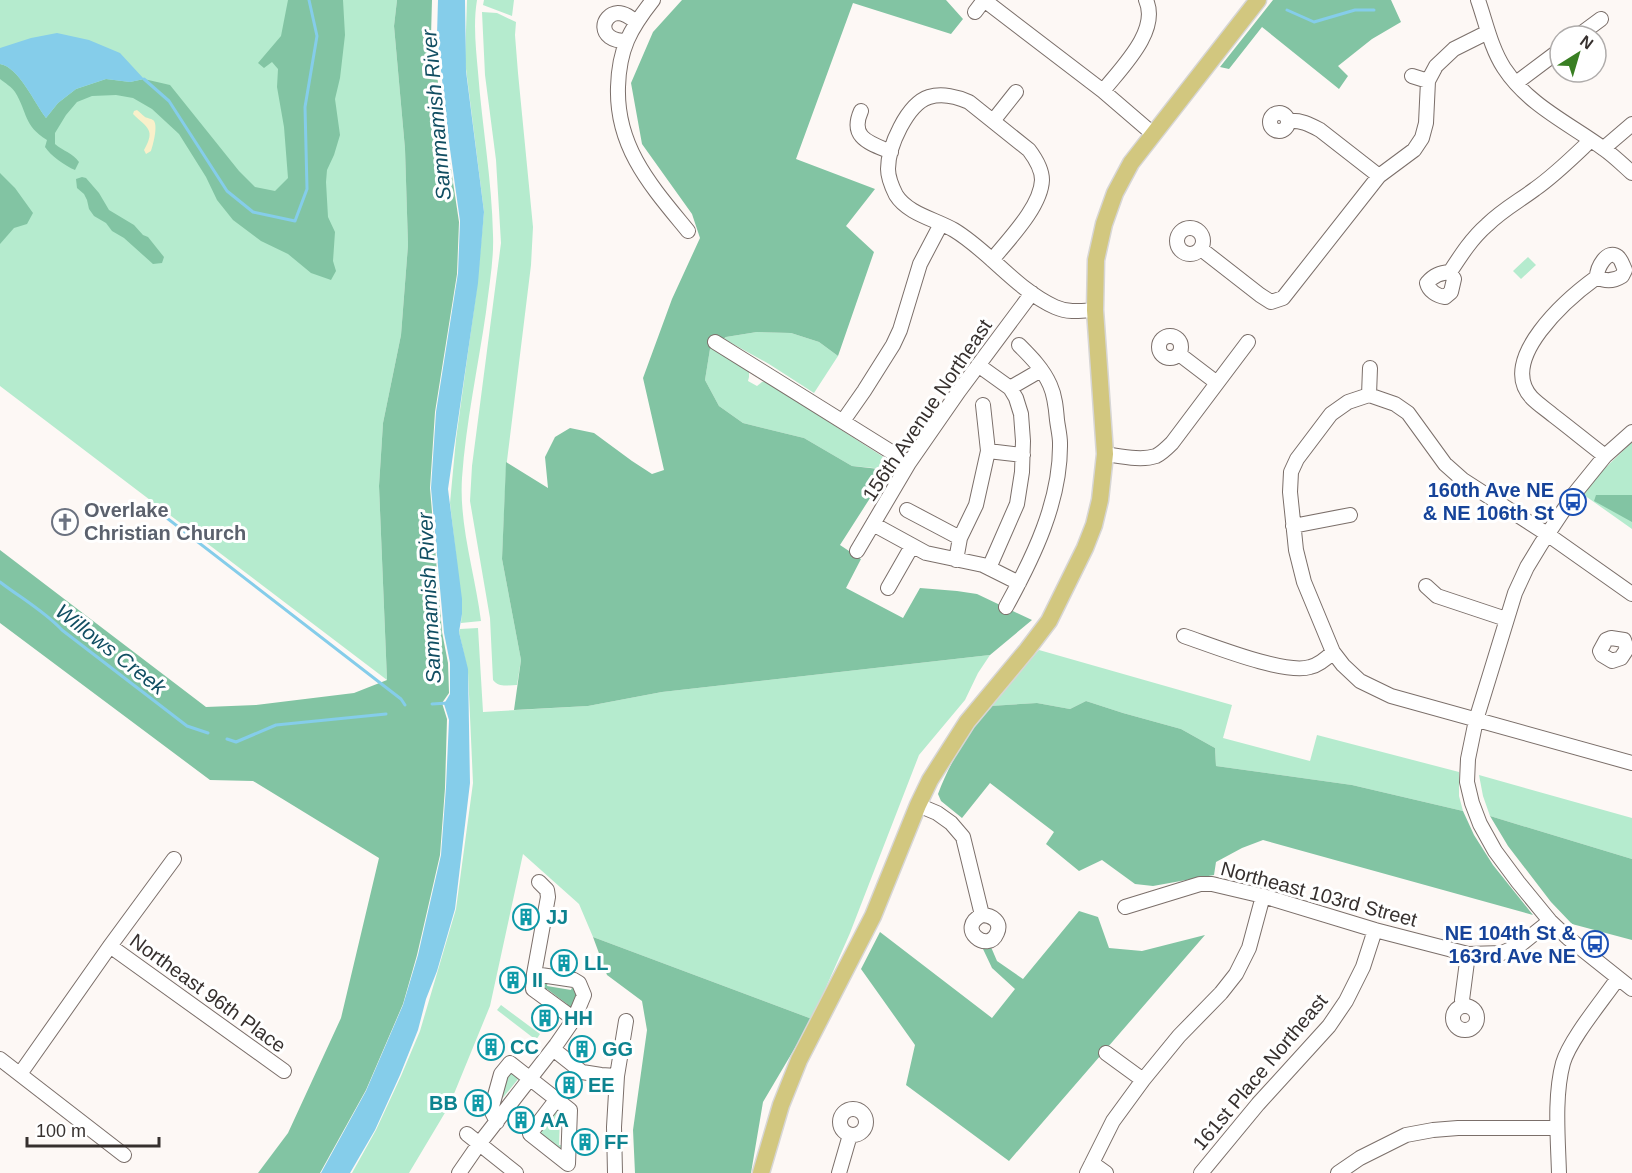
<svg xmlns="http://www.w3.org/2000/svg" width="1632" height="1173" font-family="Arial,sans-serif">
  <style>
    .green { fill: #b5ebce }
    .forest { fill: #82c4a3 }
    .sand { fill: #f9f0ca }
    .water { fill: #85cdea }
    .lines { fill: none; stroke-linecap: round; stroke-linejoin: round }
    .stream { stroke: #85cdea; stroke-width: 3 }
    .minor-casing { stroke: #7b6f6a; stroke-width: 16 }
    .major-casing { stroke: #d7d6d5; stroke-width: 19 }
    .minor { stroke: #fff; stroke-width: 14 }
    .major { stroke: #d2c77f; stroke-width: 16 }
    .labels { text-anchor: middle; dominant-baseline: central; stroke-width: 6; stroke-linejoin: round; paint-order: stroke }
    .street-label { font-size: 20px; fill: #36302e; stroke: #fff }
    .transit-label { font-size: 20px; font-weight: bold; fill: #164399; stroke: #fff; text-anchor: end }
    .worship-label { font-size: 20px; font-weight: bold; fill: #5b616d; stroke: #fff; text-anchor: start }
    .culture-label { font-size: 20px; font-weight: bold; fill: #0d838f; stroke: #fff; text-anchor: start }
    .water-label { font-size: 21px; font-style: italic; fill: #114e62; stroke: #fff }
  </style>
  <rect width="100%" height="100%" fill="#fdf8f5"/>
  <path class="green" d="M0 0H397L394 26 405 149 408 245 401 335 383 423 379 486 387 680 0 386Z
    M467 0H477C473 24 476 49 478 72 482 126 492 180 493 235 494 260 489 286 486 312 478 367 466 422 462 478 459 526 475 573 481 621L461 623 462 610 450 503 456 439 476 294 484 212 465 61Z
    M484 0H514L512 16 483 5Z
    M482 12 497 13 516 22 515 35 518 73 533 227 531 265 506 469 502 559 521 660 517 685C508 685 499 688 493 680L490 618 470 501 472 466 501 243 496 160 485 75Z
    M1528 257 1536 265 1521 279 1513 271Z
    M757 332 791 333 819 342 838 356 814 393 769 364 724 339 726 337Z
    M715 346 749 369V377L748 381 757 386 762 382 765 381 885 458 889 463 885 469 852 466 804 438 743 423 719 406 705 380 710 349Z
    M1632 442V529L1584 495 1596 477Z
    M478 628 483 712 588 706 662 692 990 655 978 673 965 700 919 755 850 933 812 1019 593 937 579 904 523 854 490 1006 449 1106 409 1173H352L376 1130 401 1076 420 1031 456 909 473 783 468 672 459 632 460 629Z
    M1039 650 1232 705 1223 738 1310 761 1317 735 1459 772V796L1463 811 1352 785 1216 766 1215 748 1181 729 1123 713 1086 701 1070 709 1037 703 990 706Z
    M1479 775 1632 818V859L1490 816 1483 796Z
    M501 1005 540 1034 536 1040 497 1010Z
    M510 1072 519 1078 496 1106 503 1078Z
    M555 1109H561L566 1117H560L559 1145H565L564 1149 562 1150 538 1135 537 1129Z"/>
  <path class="forest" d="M288 0H343L345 35 340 78 335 99 340 135 334 155 327 170 326 182 328 217 335 232 333 261 336 271 331 280 311 273 288 254 261 241 233 220 217 200 206 177 179 134 152 109 133 98 116 95 92 96 77 102 66 115 55 133V144C63 151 73 153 79 162L75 170C65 166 50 155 45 147L47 140C23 125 28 113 15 92 12 87 5 83 0 79V64C19 67 35 104 46 118L58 103 76 89 106 79 130 82 144 79 170 85 239 171 255 187 275 191 288 178 284 127 277 87 278 69 272 62 264 68 258 63 281 36Z
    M397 0H432L431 36 459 222 457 274 435 412 430 488 442 632 448 663 449 693 442 703 447 719 445 788 440 855 417 955 403 1004 366 1090 320 1173H258L288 1133 341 1018 379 858 253 781 210 780 0 623V550L206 707 256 705 354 693 387 680 379 486 383 423 401 335 408 245 405 149 394 26Z
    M682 0H946L963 19 951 34 853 3 796 159 875 189 846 226 874 252 838 356 819 342 791 333 757 332 726 337 710 349 705 380 719 406 743 423 804 438 852 466 888 470 840 545 861 559 846 588 903 618 920 588 957 591 977 594 1032 620 990 655 662 692 588 706 514 710 521 660 502 559 506 462 548 488 545 457 555 437 570 428 594 433 632 461 652 474 664 470 643 378 672 299 700 238 692 214 642 144 631 83 653 32Z
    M1273 0H1391L1401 22 1372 39 1338 66 1348 76 1339 89 1262 27 1229 69 1220 67Z
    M0 173 15 188 33 213 27 224 14 228 0 244Z
    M82 177 86 178 99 193 109 210 134 225 143 235 148 237 164 257 162 263 153 264 124 238 112 231 106 223 94 216 89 209 87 200 84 194 77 188 76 179Z
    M1596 495H1632V522L1594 501Z
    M1086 701 1123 713 1181 729 1215 748 1216 766 1352 785 1463 811 1474 835 1493 865 1533 915 1263 840 1242 848 1216 862 1214 875 1153 886 1135 884 1102 860 1079 871 1046 844 1054 832 990 783 962 818 941 801 938 794C950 761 969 733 990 706L1037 703 1070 709Z
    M1490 816 1632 859V940L1572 924 1551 902 1508 846Z
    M1079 911 1098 917 1109 948 1142 951 1205 935 1009 1161 906 1085 915 1045 861 969 880 932 992 1018 1015 989 992 968 983 949 991 947 997 961 1023 979Z
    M593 937 812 1019 763 1102 751 1173H635L633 1130 647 1030 642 1001 607 975Z
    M542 981H548L547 986 571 990 573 985 580 992 574 1009H564L567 1004 547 989 545 991 540 987Z"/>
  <path class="sand" d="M137 110C140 112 142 115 145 117 147 118 153 119 154 121 158 127 153 145 151 151L146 154 144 150C156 129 147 128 133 114L134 111Z"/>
  <path class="water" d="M438 0H465L466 71 484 212 478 283 448 489 462 599V614L459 632 468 669 470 783 455 909 437 971 426 999 418 1030 400 1075 375 1130 350 1173H321L366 1091 403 1005 418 955 441 855 446 787 449 720 444 704 450 694V663L444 633 431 488 436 412 458 273 460 221 449 142 437 35Z
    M57 33 89 40 120 53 144 79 130 82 106 79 76 89 58 103 46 118C35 104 19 67 0 64V48L31 38Z"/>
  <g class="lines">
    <path class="stream" d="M1287 10 1314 22 1355 10H1374
      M144 79 169 101 227 191 253 212 295 221 307 189 305 107 317 36 309 0
      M150 505 401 699 405 705
      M0 582C21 598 44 611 62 630L187 726 208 733
      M432 704 448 703
      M227 739 236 742 276 725 386 714"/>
    <defs>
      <path id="minor" d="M653 0C630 29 619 49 618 87 616 148 652 187 688 231
        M984 0 1103 91 1153 134
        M1478 0C1486 23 1491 48 1504 68 1528 105 1570 124 1604 149 1614 156 1623 165 1632 173
        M975 12 984 0
        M1578 36 1601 19
        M626 41C596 41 601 14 618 13 625 13 631 18 636 22
        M1412 76 1428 81
        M1516 83 1560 50
        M1103 91C1121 68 1160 31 1146 0
        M861 111C849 138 870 143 891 152
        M1270 122a9 9 0 1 1 18 0a9 9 0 1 1-18 0Z
        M993 121 1016 92
        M1288 121C1301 120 1309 124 1320 130L1379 176
        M1604 148 1632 124
        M1177 241a13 13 0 1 1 26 0a13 13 0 1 1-26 0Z
        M1201 249 1260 295 1271 302 1283 298 1379 176 1414 150 1422 138 1426 123 1428 81 1436 66 1454 49 1488 32
        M992 260C1008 240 1041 207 1042 180 1042 169 1035 158 1029 150L969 102C958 97 942 93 929 97 907 104 888 147 888 169 888 178 892 187 896 195 908 214 935 219 954 230 989 251 1017 290 1055 307 1068 313 1081 311 1095 310
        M1450 272 1454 279 1451 292 1445 297C1437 296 1429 291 1427 283 1434 275 1440 273 1450 272 1461 255 1472 238 1487 225 1502 210 1519 201 1535 189 1555 175 1573 157 1591 140
        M1597 277C1606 282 1614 281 1622 276L1625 270C1623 266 1621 259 1618 257 1607 248 1597 268 1597 277 1568 298 1496 360 1532 398 1539 405 1547 410 1554 416 1571 429 1588 443 1605 456
        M1159 347a11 11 0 1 1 22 0a11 11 0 1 1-22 0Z
        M715 342 909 463
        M1179 354 1217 383
        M978 365 1010 388 1016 398 1021 414 1023 441 1022 472 1017 504 989 568
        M1010 388 1041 370
        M1369 395 1348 402 1331 414 1297 459 1291 472 1290 492 1296 550 1304 582 1333 652 1343 665 1360 681 1391 696 1632 763
        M1369 395 1395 404 1408 413 1445 464 1463 480 1547 534 1632 594
        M1369 395 1370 368
        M843 421 864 391 893 345 900 330 920 264 941 224
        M1632 432 1605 456 1575 493 1541 544 1527 567 1515 593 1476 720 1468 759 1467 782 1472 803 1480 824 1495 851 1518 882 1550 921 1568 938 1632 989
        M988 451 1023 455
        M1105 454C1120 456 1141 461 1156 456 1162 453 1167 448 1172 443L1248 342
        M907 510 960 538 956 560
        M873 524 926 553 983 565 1019 583
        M1293 526 1350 515
        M960 538 976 505 988 451 983 405
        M857 551 909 463 959 391 1032 293
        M1426 586 1437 596 1506 619
        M888 588 912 546
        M1006 607C1033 558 1061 501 1060 443 1060 436 1058 428 1057 420 1056 408 1055 396 1050 385 1043 369 1031 357 1019 345
        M1184 636C1211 645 1285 675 1310 667 1319 665 1327 658 1333 652
        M1611 638 1624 640 1627 649 1621 658 1612 661 1602 655 1600 651 1606 640Z
        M918 805 937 813 951 823 963 837 982 915C955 928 988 955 997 933 1002 922 992 915 982 915
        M1125 907 1200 884H1212L1263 896 1375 930 1468 954 1502 953 1520 945 1550 921
        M110 946 284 1071
        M534 974 548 897 547 890 539 882
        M1453 1018a12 12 0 1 1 24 0a12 12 0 1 1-24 0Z
        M1463 1006 1462 1000 1468 954
        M553 1049 582 1072 601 1075 617 1076
        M1106 1053 1143 1080
        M0 1059 124 1155
        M20 1074 110 946 174 859
        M840 1122a13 13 0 1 1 26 0a13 13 0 1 1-26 0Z
        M497 1122 491 1110 501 1074 510 1063 570 1110 568 1164 530 1134 556 1100
        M467 1134 516 1173
        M1092 1163 1106 1173
        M459 1173 479 1144 556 1045 574 1019 584 995 579 983 574 980 534 974 533 989 574 1019
        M615 1173 614 1127 617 1076 626 1021
        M839 1173 850 1135
        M1087 1173 1113 1121 1143 1080 1179 1036 1221 993 1236 974 1249 948 1263 896
        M1201 1173 1258 1104 1329 1026 1346 1001 1363 967 1375 930
        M1338 1173 1360 1158 1406 1135 1433 1130 1458 1128H1557
        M1559 1173C1558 1139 1554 1096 1563 1063 1570 1039 1603 1000 1618 978"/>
      <path id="major" d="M761 1173 781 1105 799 1060 873 916 918 805 930 780 967 722 1027 650 1049 621 1085 548 1094 525 1100 500 1105 454 1095 310 1096 260 1104 224 1115 193 1131 163 1258 0"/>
    </defs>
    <use href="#minor" class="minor-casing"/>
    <use href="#major" class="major-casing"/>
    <use href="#minor" class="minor"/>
    <use href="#major" class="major"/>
  </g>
  <defs>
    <symbol id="bus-ring" viewBox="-11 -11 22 22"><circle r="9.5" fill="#fff" stroke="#1a4fb4" stroke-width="1.5"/><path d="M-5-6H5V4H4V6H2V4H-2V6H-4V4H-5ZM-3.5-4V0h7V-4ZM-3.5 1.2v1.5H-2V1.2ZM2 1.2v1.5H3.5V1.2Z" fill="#1a4fb4"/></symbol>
    <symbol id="church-ring" viewBox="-11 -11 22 22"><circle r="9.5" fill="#fff" stroke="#6b7280" stroke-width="1.5"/><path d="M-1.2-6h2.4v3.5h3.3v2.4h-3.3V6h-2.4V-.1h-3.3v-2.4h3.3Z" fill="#6b7280"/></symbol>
    <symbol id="building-ring" viewBox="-11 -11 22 22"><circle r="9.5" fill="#fff" stroke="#0f9aa8" stroke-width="1.5"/><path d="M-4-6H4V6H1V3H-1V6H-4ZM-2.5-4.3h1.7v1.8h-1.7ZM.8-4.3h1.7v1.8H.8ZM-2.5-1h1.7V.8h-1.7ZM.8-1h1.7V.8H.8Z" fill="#0f9aa8"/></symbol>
  </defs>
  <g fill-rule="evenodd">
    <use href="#bus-ring" x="1558" y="487" width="30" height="30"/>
    <use href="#church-ring" x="50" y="507" width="30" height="30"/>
    <use href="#building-ring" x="511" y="902" width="30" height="30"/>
    <use href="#bus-ring" x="1580" y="929" width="30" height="30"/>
    <use href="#building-ring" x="549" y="948" width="30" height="30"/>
    <use href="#building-ring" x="498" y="965" width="30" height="30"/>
    <use href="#building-ring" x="530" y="1003" width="30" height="30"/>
    <use href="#building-ring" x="476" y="1032" width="30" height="30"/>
    <use href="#building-ring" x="567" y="1034" width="30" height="30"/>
    <use href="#building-ring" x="554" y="1070" width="30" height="30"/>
    <use href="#building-ring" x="463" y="1088" width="30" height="30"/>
    <use href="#building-ring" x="506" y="1105" width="30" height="30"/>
    <use href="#building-ring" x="570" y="1127" width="30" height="30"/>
  </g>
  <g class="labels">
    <g class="street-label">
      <text transform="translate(927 410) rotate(-56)">156th Avenue Northeast</text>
      <text transform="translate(1319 894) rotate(15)">Northeast 103rd Street</text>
      <text transform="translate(208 993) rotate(36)">Northeast 96th Place</text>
      <text transform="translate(1260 1072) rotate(-50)">161st Place Northeast</text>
    </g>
    <g class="transit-label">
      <text x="1554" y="490">160th Ave NE<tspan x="1554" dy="23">&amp; NE 106th St</tspan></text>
      <text x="1576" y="933">NE 104th St &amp;<tspan x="1576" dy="23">163rd Ave NE</tspan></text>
    </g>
    <g class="worship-label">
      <text x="84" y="510">Overlake<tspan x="84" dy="23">Christian Church</tspan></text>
    </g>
    <g class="culture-label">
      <text x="546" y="917">JJ</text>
      <text x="584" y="963">LL</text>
      <text x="532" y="980">II</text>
      <text x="564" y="1018">HH</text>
      <text x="510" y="1047">CC</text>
      <text x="602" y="1049">GG</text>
      <text x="588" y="1085">EE</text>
      <text x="458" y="1103" text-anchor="end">BB</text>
      <text x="540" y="1120">AA</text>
      <text x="604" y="1142">FF</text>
    </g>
    <g class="water-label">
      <text transform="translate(436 115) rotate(-95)">Sammamish River</text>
      <text transform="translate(429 598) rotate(-93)">Sammamish River</text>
      <text transform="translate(111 649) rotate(38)">Willows Creek</text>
    </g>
  </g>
  <g transform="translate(1578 54) rotate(37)"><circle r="28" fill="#ffffff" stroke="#afacab" stroke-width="1.5"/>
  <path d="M0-4.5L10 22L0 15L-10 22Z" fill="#397f23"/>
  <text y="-9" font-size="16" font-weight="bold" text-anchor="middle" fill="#36302e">N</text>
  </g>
  <path d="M27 1137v9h132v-9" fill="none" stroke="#36302e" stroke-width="3"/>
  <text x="36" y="1137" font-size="18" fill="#36302e" stroke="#ffffff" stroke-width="4.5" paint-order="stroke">100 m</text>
</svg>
